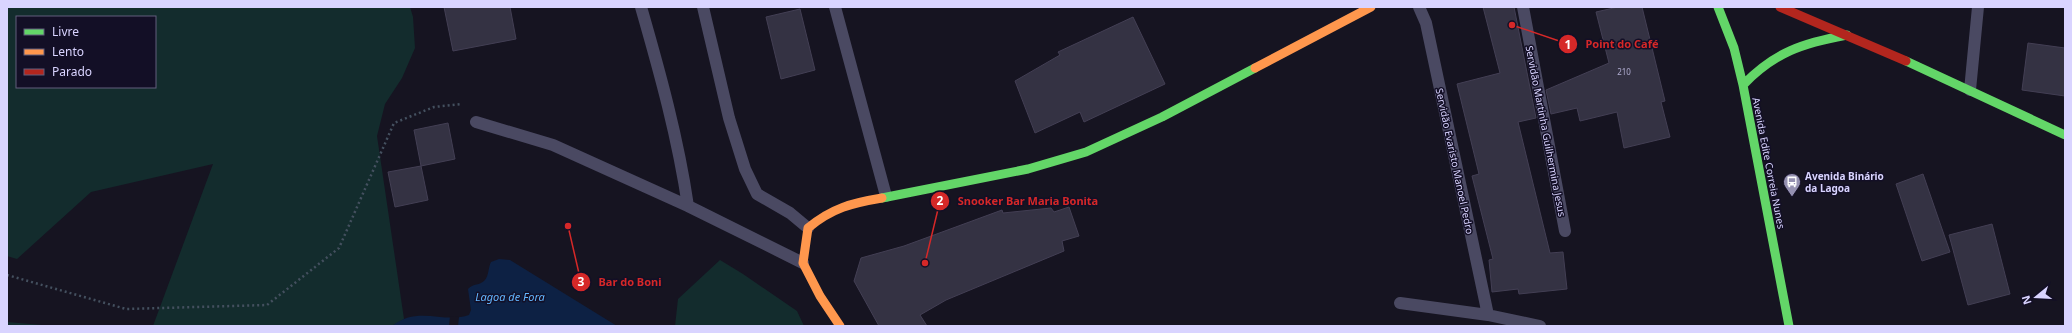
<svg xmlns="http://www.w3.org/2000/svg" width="2072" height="333" font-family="'Noto Sans',sans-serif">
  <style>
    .green { fill: #132c2d; fill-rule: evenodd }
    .water { fill: #0d2144 }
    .pier { fill: #161421 }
    .building { fill: #343243; stroke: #433f54 }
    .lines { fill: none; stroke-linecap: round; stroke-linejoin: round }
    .path { stroke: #44505f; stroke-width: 2.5; stroke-dasharray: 2 3; stroke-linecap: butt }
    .lane { stroke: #4a4962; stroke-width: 12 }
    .fast { stroke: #63d668; stroke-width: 9 }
    .slow { stroke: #ff974d; stroke-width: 9 }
    .jam { stroke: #b3261e; stroke-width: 9 }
    .labels { text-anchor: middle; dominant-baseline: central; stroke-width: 3; stroke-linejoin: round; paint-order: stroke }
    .number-label { font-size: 8px; fill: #b0acd0 }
    .street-label { font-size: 10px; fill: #d9d4ff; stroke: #130f26 }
    .poi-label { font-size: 10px; font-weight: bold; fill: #d9d4ff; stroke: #130f26; text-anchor: start }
    .water-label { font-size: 11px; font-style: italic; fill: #62b6ff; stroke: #130f26 }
    .leader { fill: none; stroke: #d62828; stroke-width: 1.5 }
    .callout-dot { fill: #d62828; stroke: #130f26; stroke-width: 1.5 }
    .mark-label { font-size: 12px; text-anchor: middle; font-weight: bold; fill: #fff }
    .callout-label { font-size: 11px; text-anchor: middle; font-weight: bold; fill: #d62828; stroke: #130f26; stroke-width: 3; stroke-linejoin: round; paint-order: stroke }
  </style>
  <rect width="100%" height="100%" fill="#161421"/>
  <path class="green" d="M7 7H410L413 17 415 48 402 78 385 104 377 136 404 319 392 326H153L213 164 91 192 17 259 7 256ZM17 17H155V87H17Z
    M720 260 743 274 797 311 804 326H675L678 299Z
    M7 322 54 326H7Z"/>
  <path class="water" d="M499 259 510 260 617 326H392C418 305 444 324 469 315L471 310 468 289C473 283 480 286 485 280 489 275 488 268 491 262Z"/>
  <path class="pier" d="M450 316 459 317 458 326H449Z"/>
  <path class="building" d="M444 7H510L516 39 453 51Z
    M1483 7H1514L1536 118 1518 122 1550 253 1563 252 1567 289 1519 294 1518 289 1492 292 1489 260 1493 259 1472 176 1479 174 1457 84 1500 73Z
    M1618 7H1642L1665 101 1661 102 1670 137 1624 148 1617 112 1580 121 1577 108 1551 114 1546 90 1609 63 1596 12Z
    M800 9 815 70 781 79 766 17Z
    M1133 17 1165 84 1084 122 1080 112 1035 133 1015 81 1060 55 1058 52Z
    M2028 43 2065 48V96L2022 90Z
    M448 123 455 159 421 166 414 130Z
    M421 166 428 200 395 207 388 172Z
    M1923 174 1950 252 1922 261 1896 184Z
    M1069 207 1079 236 1062 241 1064 251 946 300 920 315 927 326H879L854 281 861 258 904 246 1002 210 1003 213 1051 208 1054 212Z
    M1992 224 2010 294 1968 305 1949 235Z"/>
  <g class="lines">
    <path class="path" d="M7 275 126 309 267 305 339 248 394 123 434 107 462 104"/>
    <path class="lane" d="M641 7C660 73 678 138 688 206
      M703 7 729 118 745 169 757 194 790 213 808 228
      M835 7 886 196
      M1419 7 1426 23 1488 315
      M1523 7 1565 231
      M1970 90 1978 7
      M476 122 553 145 688 206 803 263
      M1400 303 1488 315 1540 326"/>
    <path class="fast" d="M1718 7 1734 48 1743 85 1789 326
      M1906 61 2065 135
      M1743 85C1775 52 1803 43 1847 35
      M882 198 1028 169 1086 152 1162 117 1255 68"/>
    <path class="slow" d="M1255 68 1371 7
      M840 326 820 296 803 263 808 228C832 208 852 203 882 198"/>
    <path class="jam" d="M1780 7 1906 61"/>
  </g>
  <defs>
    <symbol id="bus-pin" viewBox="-11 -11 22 30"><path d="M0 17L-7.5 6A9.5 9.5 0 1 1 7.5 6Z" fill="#9591b1" stroke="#130f26"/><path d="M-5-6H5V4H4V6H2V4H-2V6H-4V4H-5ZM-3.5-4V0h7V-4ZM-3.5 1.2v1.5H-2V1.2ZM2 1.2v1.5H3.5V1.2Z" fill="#fff"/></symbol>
  </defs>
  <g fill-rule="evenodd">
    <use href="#bus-pin" x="1782" y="172" width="20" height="27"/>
  </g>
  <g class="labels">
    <g class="number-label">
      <text x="1624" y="71">210</text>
    </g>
    <g class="street-label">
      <text transform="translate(1546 131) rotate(79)">Servidão Martinha Guilhermina Jesus</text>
      <text transform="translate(1455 161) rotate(78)">Servidão Evaristo Manoel Pedro</text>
      <text transform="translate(1769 163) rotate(79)">Avenida Edite Correia Nunes</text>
    </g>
    <g class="poi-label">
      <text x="1805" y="176">Avenida Binário<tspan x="1805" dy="12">da Lagoa</tspan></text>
    </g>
    <g class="water-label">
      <text x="510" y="296">Lagoa de Fora</text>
    </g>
  </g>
  <path class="leader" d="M1512 25L1568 44M925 263L940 201M568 226L581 282"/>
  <g class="callout-dot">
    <circle cx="1512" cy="25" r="4"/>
    <circle cx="925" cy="263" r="4"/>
    <circle cx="568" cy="226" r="4"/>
    <circle cx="1568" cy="44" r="10"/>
    <circle cx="940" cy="201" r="10"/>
    <circle cx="581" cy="282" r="10"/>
  </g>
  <g class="mark-label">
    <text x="1568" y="49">1</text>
    <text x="940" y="205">2</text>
    <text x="581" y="286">3</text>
  </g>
  <g class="callout-label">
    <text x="1622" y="48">Point do Café</text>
    <text x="1028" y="205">Snooker Bar Maria Bonita</text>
    <text x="630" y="286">Bar do Boni</text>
  </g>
  <rect width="2072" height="333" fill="none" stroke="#d9d4ff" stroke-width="16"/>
  <rect x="16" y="16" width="140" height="72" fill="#130f26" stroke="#625e7d"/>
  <rect x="24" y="29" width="20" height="6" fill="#63d668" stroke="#625e7d"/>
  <text x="52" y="36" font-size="12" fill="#d9d4ff">Livre</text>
  <rect x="24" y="49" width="20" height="6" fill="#ff974d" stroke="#625e7d"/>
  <text x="52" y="56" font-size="12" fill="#d9d4ff">Lento</text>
  <rect x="24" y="69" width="20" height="6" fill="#b3261e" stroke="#625e7d"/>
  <text x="52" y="76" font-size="12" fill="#d9d4ff">Parado</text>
  <g transform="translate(2036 297) rotate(252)" stroke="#130f26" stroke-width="3" paint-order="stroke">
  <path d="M0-3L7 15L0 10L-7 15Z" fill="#d9d4ff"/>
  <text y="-6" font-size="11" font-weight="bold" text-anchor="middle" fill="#d9d4ff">N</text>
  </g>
</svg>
